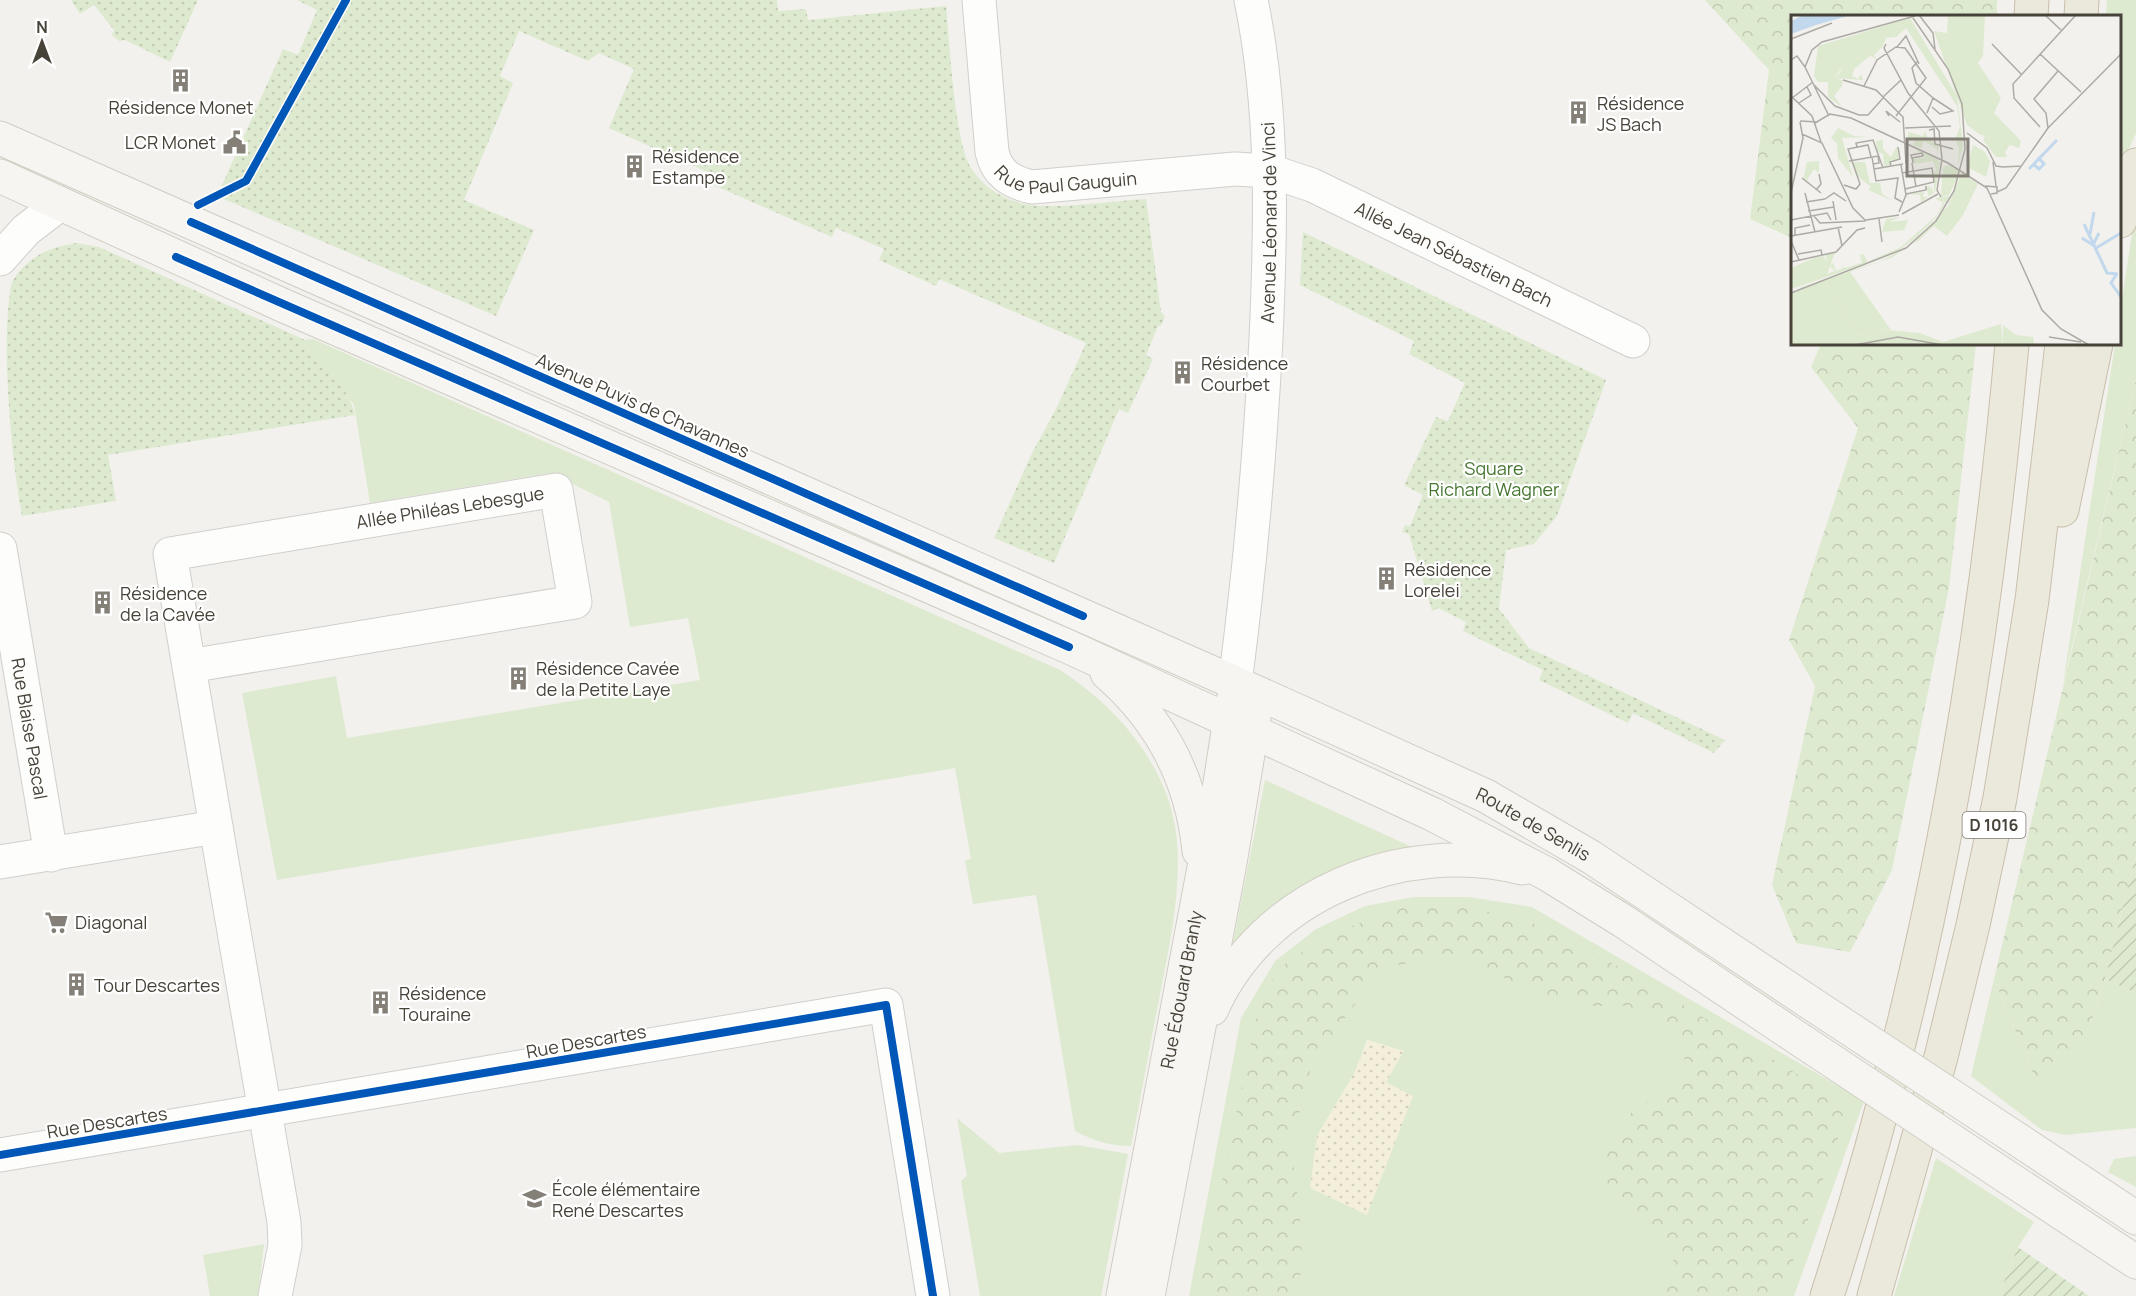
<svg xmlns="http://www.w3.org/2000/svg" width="2136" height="1296" font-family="Manrope,sans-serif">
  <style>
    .grass { fill: #deead0; fill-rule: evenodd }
    .forest { fill: url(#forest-crowns) }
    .sand { fill: url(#sand-dots) }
    .park { fill: url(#park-dots) }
    .garden { fill: url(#garden-furrows) }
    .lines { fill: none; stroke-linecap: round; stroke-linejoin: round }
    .street-casing { stroke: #d0cfcb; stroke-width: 35 }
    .secondary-casing { stroke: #d0cec4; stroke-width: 35 }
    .highway-casing { stroke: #c8bfab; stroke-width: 35 }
    .street { stroke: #fdfdfc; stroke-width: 33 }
    .secondary { stroke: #f6f5f1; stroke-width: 33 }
    .highway { stroke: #ebe8dc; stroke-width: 33 }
    .secondary-bridge-casing { stroke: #d0cec4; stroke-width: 35; stroke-linecap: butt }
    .secondary-bridge { stroke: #f6f5f1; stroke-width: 33 }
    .cycleway-casing { stroke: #fff; stroke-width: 11 }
    .cycleway { stroke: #0057b8; stroke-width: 8 }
    .labels { text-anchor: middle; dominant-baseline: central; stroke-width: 4.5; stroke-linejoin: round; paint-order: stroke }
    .shield { fill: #fff; stroke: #7f7b74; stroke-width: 1.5 }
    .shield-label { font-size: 16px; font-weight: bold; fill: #484339 }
    .poi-label { font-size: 18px; fill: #484339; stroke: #fff; text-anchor: start }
    .street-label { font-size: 18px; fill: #484339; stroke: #fff }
    .park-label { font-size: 18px; fill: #467630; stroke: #fff }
    .inset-river { fill: none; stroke: #c2d8ec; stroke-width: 3 }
    .inset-road { fill: none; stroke: #aeaba5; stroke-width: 1.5 }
    .view { fill: #848078; fill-opacity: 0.15; stroke: #848078; stroke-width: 3 }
    .inset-edge { fill: none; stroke: #484339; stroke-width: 3 }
  </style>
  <defs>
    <pattern id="forest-crowns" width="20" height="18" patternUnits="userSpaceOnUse" patternTransform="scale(1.5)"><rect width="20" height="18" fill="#deead0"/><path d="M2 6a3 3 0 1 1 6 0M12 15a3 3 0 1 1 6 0" fill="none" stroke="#c0cab3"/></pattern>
    <pattern id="sand-dots" width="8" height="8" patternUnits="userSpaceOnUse" patternTransform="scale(1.5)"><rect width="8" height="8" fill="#f3efda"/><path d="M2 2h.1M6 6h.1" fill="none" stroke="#d2cebc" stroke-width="1.8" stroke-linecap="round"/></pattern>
    <pattern id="park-dots" width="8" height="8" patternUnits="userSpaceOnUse" patternTransform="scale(1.5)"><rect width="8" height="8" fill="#deead0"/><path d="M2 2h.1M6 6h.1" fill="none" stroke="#c0cab3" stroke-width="1.8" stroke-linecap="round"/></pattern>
    <pattern id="garden-furrows" width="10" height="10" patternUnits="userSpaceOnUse" patternTransform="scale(1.5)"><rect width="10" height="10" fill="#deead0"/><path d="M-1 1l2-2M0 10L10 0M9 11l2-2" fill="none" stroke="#c0cab3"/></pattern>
  </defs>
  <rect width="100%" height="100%" fill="#f2f1ed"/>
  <path class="grass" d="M2107 0H2136V133L2120 168V16H2106Z
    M2136 206V379L2063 684 2115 344H2120V314Z
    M313 339 1060 670C1118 707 1171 769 1177 841 1181 893 1170 943 1160 994 1150 1045 1141 1096 1131 1146 1110 1146 1094 1141 1075 1131L1036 895 973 904 965 860 971 859 955 768 277 880 242 693 336 676 347 738 700 680 688 618 630 627 609 502 550 473 370 503 354 405 335 379 300 345 305 340Z
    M1265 780 1423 852 1230 958Z
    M1414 897H1469L1532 907 1864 1101 1794 1296H1189L1241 1018 1275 961 1316 929 1365 906ZM1367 1040 1403 1051 1386 1082 1317 1136 1355 1072Z
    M1994 979 2032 1071 2090 1025 2105 979 2136 993V1128L2065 1135 2042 1130 1971 1076Z
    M957 1118 999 1153 1078 1145 1128 1154 1101 1296H980L961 1181 967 1176Z
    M2136 1156V1187L2108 1172 2114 1159Z
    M1936 1158 2034 1222 2018 1247 1998 1296H1894Z
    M264 1244 258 1296H210L203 1255Z"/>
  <path class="forest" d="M1705 0H1997V16H1792V238L1750 219 1769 70Z
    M1821 344H1976L1949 588 1892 870 1850 952 1796 943 1772 885 1815 686 1789 640 1858 428 1811 367Z
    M2136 379V853L2105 979 2090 1025 2066 1061 2043 1084 2032 1071 1994 979Z
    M1462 905 1535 924 1625 970 1850 1106 1780 1296H1660L1670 1285 1674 1256 1608 1193 1605 1149 1634 1109 1681 1084 1685 1054 1666 1029 1629 1006H1591L1537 996 1462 954 1381 968 1312 1064 1291 1146 1302 1233 1301 1274 1289 1296H1198L1259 1006 1278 969 1325 936 1405 907Z"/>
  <path class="sand" d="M1368 1040 1404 1051 1386 1082 1413 1096 1367 1215 1310 1188 1317 1136 1355 1072Z"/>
  <path class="park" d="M71 0H198L170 62 125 40 119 41 112 35 114 30 94 5 80 14Z
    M297 0H777L778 11 806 9 808 20 946 6C950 44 954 139 971 168 986 192 1014 205 1041 206 1075 207 1112 201 1146 199L1161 312 1165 316 1161 326H1158L1146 355 1153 359 1128 413 1119 409 1054 563 994 538 1032 453 1057 407 1086 343 939 279 936 286 879 260 884 249 836 228 832 237 709 183 712 174 609 128 634 69 599 53 588 61 519 31 500 76 513 83 464 200 534 230 496 316 217 196 283 49 298 55 317 10Z
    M1303 232 1606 380 1557 516 1534 544 1506 550 1499 609 1529 648 1725 740 1714 753 1633 713 1628 723 1539 680 1543 670 1463 631 1466 622 1438 608 1432 611 1409 534 1402 532 1405 525 1410 526 1423 495 1404 485 1436 417 1448 421 1465 383 1409 354 1414 341 1300 285Z
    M76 243 99 247 305 340 301 346C320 364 350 387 355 415L108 455 116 501 22 516C11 457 0 335 12 282 27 257 49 247 76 243Z"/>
  <path class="garden" d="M2136 853V993L2105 979Z
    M2018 1247 2089 1296H1998Z"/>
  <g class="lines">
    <defs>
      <g id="street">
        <path id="s1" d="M979 0 992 152C997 174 1011 182 1032 187L1235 169 1270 171 1312 185 1633 341"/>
        <path d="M0 259 26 230 60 204"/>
        <path id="s2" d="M0 549 51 855"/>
        <path d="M189 666 575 602 556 490 170 554C185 645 201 736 216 827"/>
        <path id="s3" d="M1235 683C1250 569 1260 454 1266 339 1271 227 1274 111 1251 0"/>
        <path d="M0 862 216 827 284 1222 285 1245 275 1296"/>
        <path d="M0 1155 886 1005 933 1296"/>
      </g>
      <g id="secondary">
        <path id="s4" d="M0 138 1258 693 1486 796 1591 857 1809 1002"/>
        <path d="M0 176 282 305 1069 647 1432 814 1547 874 1623 921 1799 1039"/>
        <path d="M1107 673C1161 720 1192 779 1199 851"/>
        <path d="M1212 1009C1262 895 1402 838 1522 868"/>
        <path d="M2020 1141 2136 1218"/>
        <path d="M2013 1181 2136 1262"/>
        <path id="s5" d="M1123 1296 1220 783 1233 700"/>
        <path d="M1148 1296 1230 863 1255 711"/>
      </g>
      <path id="highway" d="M2031 16 2032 0
        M2081 16 2082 0
        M2120 221 2136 165
        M2062 510 2096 344
        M1827 1296C1928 985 1983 669 2012 344
        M1874 1296 1941 1057 1973 925 2000 798 2032 600 2062 344"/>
    </defs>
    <use href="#street" class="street-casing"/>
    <use href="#secondary" class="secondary-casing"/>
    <use href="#highway" class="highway-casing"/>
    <use href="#street" class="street"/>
    <use href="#secondary" class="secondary"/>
    <use href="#highway" class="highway"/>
    <defs>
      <path id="secondary-bridge" d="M1809 1002 2020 1141
        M1799 1039 2013 1181"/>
    </defs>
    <use href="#secondary-bridge" class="secondary-bridge-casing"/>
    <use href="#secondary-bridge" class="secondary-bridge"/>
    <defs>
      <path id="cycleway" d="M198 205 246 181 346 0
        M191 222 1083 616
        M176 257 1069 647
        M0 1155 886 1005 933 1296"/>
    </defs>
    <use href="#cycleway" class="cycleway-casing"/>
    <use href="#cycleway" class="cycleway"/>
  </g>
  <defs>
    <symbol id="building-bare" viewBox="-9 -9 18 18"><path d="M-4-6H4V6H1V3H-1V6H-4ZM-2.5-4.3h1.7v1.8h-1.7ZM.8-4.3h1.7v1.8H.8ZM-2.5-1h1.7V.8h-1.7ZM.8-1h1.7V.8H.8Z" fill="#848078" stroke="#fff" stroke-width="2.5" paint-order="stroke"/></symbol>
    <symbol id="civic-bare" viewBox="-9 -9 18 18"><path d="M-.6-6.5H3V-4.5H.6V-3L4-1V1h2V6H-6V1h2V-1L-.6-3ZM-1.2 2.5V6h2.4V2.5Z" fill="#848078" stroke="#fff" stroke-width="2.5" paint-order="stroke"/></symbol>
    <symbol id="supermarket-bare" viewBox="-9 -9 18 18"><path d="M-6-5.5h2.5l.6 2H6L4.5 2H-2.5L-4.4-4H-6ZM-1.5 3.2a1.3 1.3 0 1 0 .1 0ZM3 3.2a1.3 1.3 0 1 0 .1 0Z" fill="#848078" stroke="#fff" stroke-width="2.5" paint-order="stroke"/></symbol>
    <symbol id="school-bare" viewBox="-9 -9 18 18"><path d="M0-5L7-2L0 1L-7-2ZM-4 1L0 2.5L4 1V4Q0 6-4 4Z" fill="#848078" stroke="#fff" stroke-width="2.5" paint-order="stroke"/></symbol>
  </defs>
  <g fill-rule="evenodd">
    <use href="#building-bare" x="164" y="64" width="33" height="33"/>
    <use href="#building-bare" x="1562" y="96" width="33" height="33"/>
    <use href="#civic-bare" x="218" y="126" width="33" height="33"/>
    <use href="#building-bare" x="618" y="150" width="33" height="33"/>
    <use href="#building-bare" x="1166" y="356" width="33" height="33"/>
    <use href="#building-bare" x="1370" y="562" width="33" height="33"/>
    <use href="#building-bare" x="86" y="586" width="33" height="33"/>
    <use href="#building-bare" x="502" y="662" width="33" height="33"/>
    <use href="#supermarket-bare" x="40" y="906" width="33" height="33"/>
    <use href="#building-bare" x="60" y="968" width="33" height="33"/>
    <use href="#building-bare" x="364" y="986" width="33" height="33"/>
    <use href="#school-bare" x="518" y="1182" width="33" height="33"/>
  </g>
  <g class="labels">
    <rect class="shield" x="1962.5" y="812" width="63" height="26" rx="4.5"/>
    <g class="shield-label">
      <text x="1994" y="825">D 1016</text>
    </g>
    <g class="poi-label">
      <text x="1597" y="103">Résidence<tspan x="1597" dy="21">JS Bach</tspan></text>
      <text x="181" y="107" text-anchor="middle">Résidence Monet</text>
      <text x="216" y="142" text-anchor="end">LCR Monet</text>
      <text x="652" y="156">Résidence<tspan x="652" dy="21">Estampe</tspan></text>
      <text x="1201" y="363">Résidence<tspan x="1201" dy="21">Courbet</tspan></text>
      <text x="1404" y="569">Résidence<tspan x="1404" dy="21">Lorelei</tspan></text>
      <text x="120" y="593">Résidence<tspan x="120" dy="21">de la Cavée</tspan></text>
      <text x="536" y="668">Résidence Cavée<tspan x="536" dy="21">de la Petite Laye</tspan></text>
      <text x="75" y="922">Diagonal</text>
      <text x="94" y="985">Tour Descartes</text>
      <text x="399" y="993">Résidence<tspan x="399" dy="21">Touraine</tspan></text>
      <text x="552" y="1189">École élémentaire<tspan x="552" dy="21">René Descartes</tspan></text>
    </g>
    <g class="street-label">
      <text stroke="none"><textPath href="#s1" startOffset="242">Rue Paul Gauguin</textPath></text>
      <text stroke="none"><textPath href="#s3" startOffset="462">Avenue Léonard de Vinci</textPath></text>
      <text stroke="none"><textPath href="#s1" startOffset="650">Allée Jean Sébastien Bach</textPath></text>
      <text transform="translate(643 405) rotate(24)">Avenue Puvis de Chavannes</text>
      <text transform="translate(450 507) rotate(-9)">Allée Philéas Lebesgue</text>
      <text stroke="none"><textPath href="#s2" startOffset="182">Rue Blaise Pascal</textPath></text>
      <text stroke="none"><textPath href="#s4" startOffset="1680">Route de Senlis</textPath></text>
      <text stroke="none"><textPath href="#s5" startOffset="312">Rue Édouard Branly</textPath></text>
      <text transform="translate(586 1041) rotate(-10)">Rue Descartes</text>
      <text transform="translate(107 1122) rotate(-9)">Rue Descartes</text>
    </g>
    <g class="park-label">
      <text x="1494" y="468">Square<tspan x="1494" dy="21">Richard Wagner</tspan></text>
    </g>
  </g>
  <g transform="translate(1791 15)">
    <rect width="330" height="330" fill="#f2f1ed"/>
    <path d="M92 31 83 40 86 44 79 41 63 54 61 61 67 64 70 59 72 65 44 63 54 51 56 57 64 44ZM124 134 146 144 149 148 144 177 130 187 129 180 118 179 116 183V179L133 177 132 182H138L135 172 139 171 143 178V156L146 157 142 146 123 149 122 144 135 143ZM28 146V158L23 154 16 165 20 171 12 165 16 147ZM159 150 169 156 158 180 150 182 152 152ZM171 157 174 159 160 189 147 207 127 226 100 243 59 257 100 315 85 314 69 321 33 265 1 281V286L0 289V279L11 272 90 246 122 229 157 191ZM159 181 154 189 152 184 153 190 145 202 139 209 123 224 111 233 91 243 0 274V253L23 243 33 241 36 248 35 240 44 238 36 259 44 256 39 251 42 248 45 256 52 253 51 248 53 253 71 248 69 240 73 239 76 247 110 232 146 200 152 188 144 183ZM109 202 98 207 117 205 113 215 91 217 95 204Z" fill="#deead0"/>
    <path d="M157 0H194L192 41 187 48 210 83 203 98 230 126 228 133 188 119 176 110 143 16 156 18ZM119 3 166 81 172 130 167 151 168 132 164 124 169 112 166 91 115 13 105 22 95 23 92 31 64 44 56 58 54 52 49 55 44 62 52 66 51 71 43 81 51 92 37 82V67H27L23 61 27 31ZM47 113 63 121 78 122 51 123 62 162 47 143 46 129 40 123ZM33 265 69 321 85 314 129 318 152 327 210 309 212 330H0V281Z" fill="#deead0"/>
    <path d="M212 310 225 320 242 322 243 330H212Z" fill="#deead0"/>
    <path d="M134 116 137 124 148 130 146 140V134L133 126 130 133 122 130 124 125 117 123V117L132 121ZM92 125V134L100 142 106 131 108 144 99 146V150L93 151 92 139 86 136 85 126ZM60 147H74L79 168H89L91 179 102 186 77 175 80 172 65 160Z" fill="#deead0"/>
    <path d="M194 121 220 128 214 137 216 142H205L192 125ZM182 130 193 136 199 146 195 162 176 152ZM173 160 187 169 172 200 156 221 143 211 160 189Z" fill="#deead0"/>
    <path d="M60 0 25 10 0 19V6L11 1Z" fill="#c2d8ec"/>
    <path class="inset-river" d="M242 149 248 154 253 149 247 142M238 154 266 125M293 209 316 258 327 259M299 219 303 197M291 223 302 230 308 218M305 233 330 218M325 260 320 268 330 282"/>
    <path class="inset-road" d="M128 0 142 18 144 34M254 0 270 15M0 24 41 8M95 29 93 33 117 78 148 116 151 144M201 29 230 59M106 32 115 21 128 49M249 39 290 77M0 45 6 41 14 52M127 46 121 53 125 68 142 83 136 98M14 52 38 101M14 52 21 35 31 27 124 1M52 65 85 75 112 102 115 149M23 70 44 91 68 100H77L93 82M73 71 86 45 105 32 114 33 135 63 105 101M0 81 21 101 30 127M92 82 110 65M1 83 22 67M8 88 20 80 16 72M141 92 149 99 162 96 142 83M98 101 95 96 109 107M9 106 27 107M24 108 39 99 60 103 157 148 196 173 251 295 270 314 298 330M249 112 223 83 222 69 285 0M114 113 160 111M257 113 330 39M138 115 143 114 144 129 162 134M176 118 196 133 205 151 212 152M11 119 31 128 62 193 75 206M66 132 65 128 82 125 92 153M81 142 85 166 107 163 104 183 111 187M121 143 132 141 131 138 120 140 122 146V148M58 146 87 141 88 148 82 149M202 147 205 171M121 148 125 172M100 151 99 147 109 144 107 132M212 152 231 151M83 154 112 149M111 158 141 153 143 167 114 174M11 163 30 178M53 170 65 174 69 169 57 134 77 130 80 142M194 171 206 172V178L200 179M25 175 30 169 28 159M206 177 215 173 257 113 255 98 243 84 267 56M0 178 12 123 9 107M14 178 24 217M115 179 135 175V171M150 182 146 175 151 144M34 184 43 178 55 186M42 186 45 205M15 187 34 184M17 196 43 192M108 197 115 180 110 150M111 199 147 179M23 201 29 208 74 206M88 204 91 227M0 205 36 198 40 205M75 205 108 200M47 212 51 231M4 220V213L19 210M0 221 51 212M0 226 8 245M7 239 30 235 31 240M0 247 45 237 66 215 74 213M0 278 115 233 145 206 163 176 174 134 171 89 157 54 120 0M258 322 290 327M64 330 107 322 152 330"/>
    <path class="view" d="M116 124H177V161H116Z"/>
    <rect width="330" height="330" class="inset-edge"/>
  </g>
  <g transform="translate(42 42)" stroke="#ffffff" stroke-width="4.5" paint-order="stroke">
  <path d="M0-4.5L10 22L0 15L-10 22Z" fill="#484339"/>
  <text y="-9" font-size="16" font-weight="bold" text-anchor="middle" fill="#484339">N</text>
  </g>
</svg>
